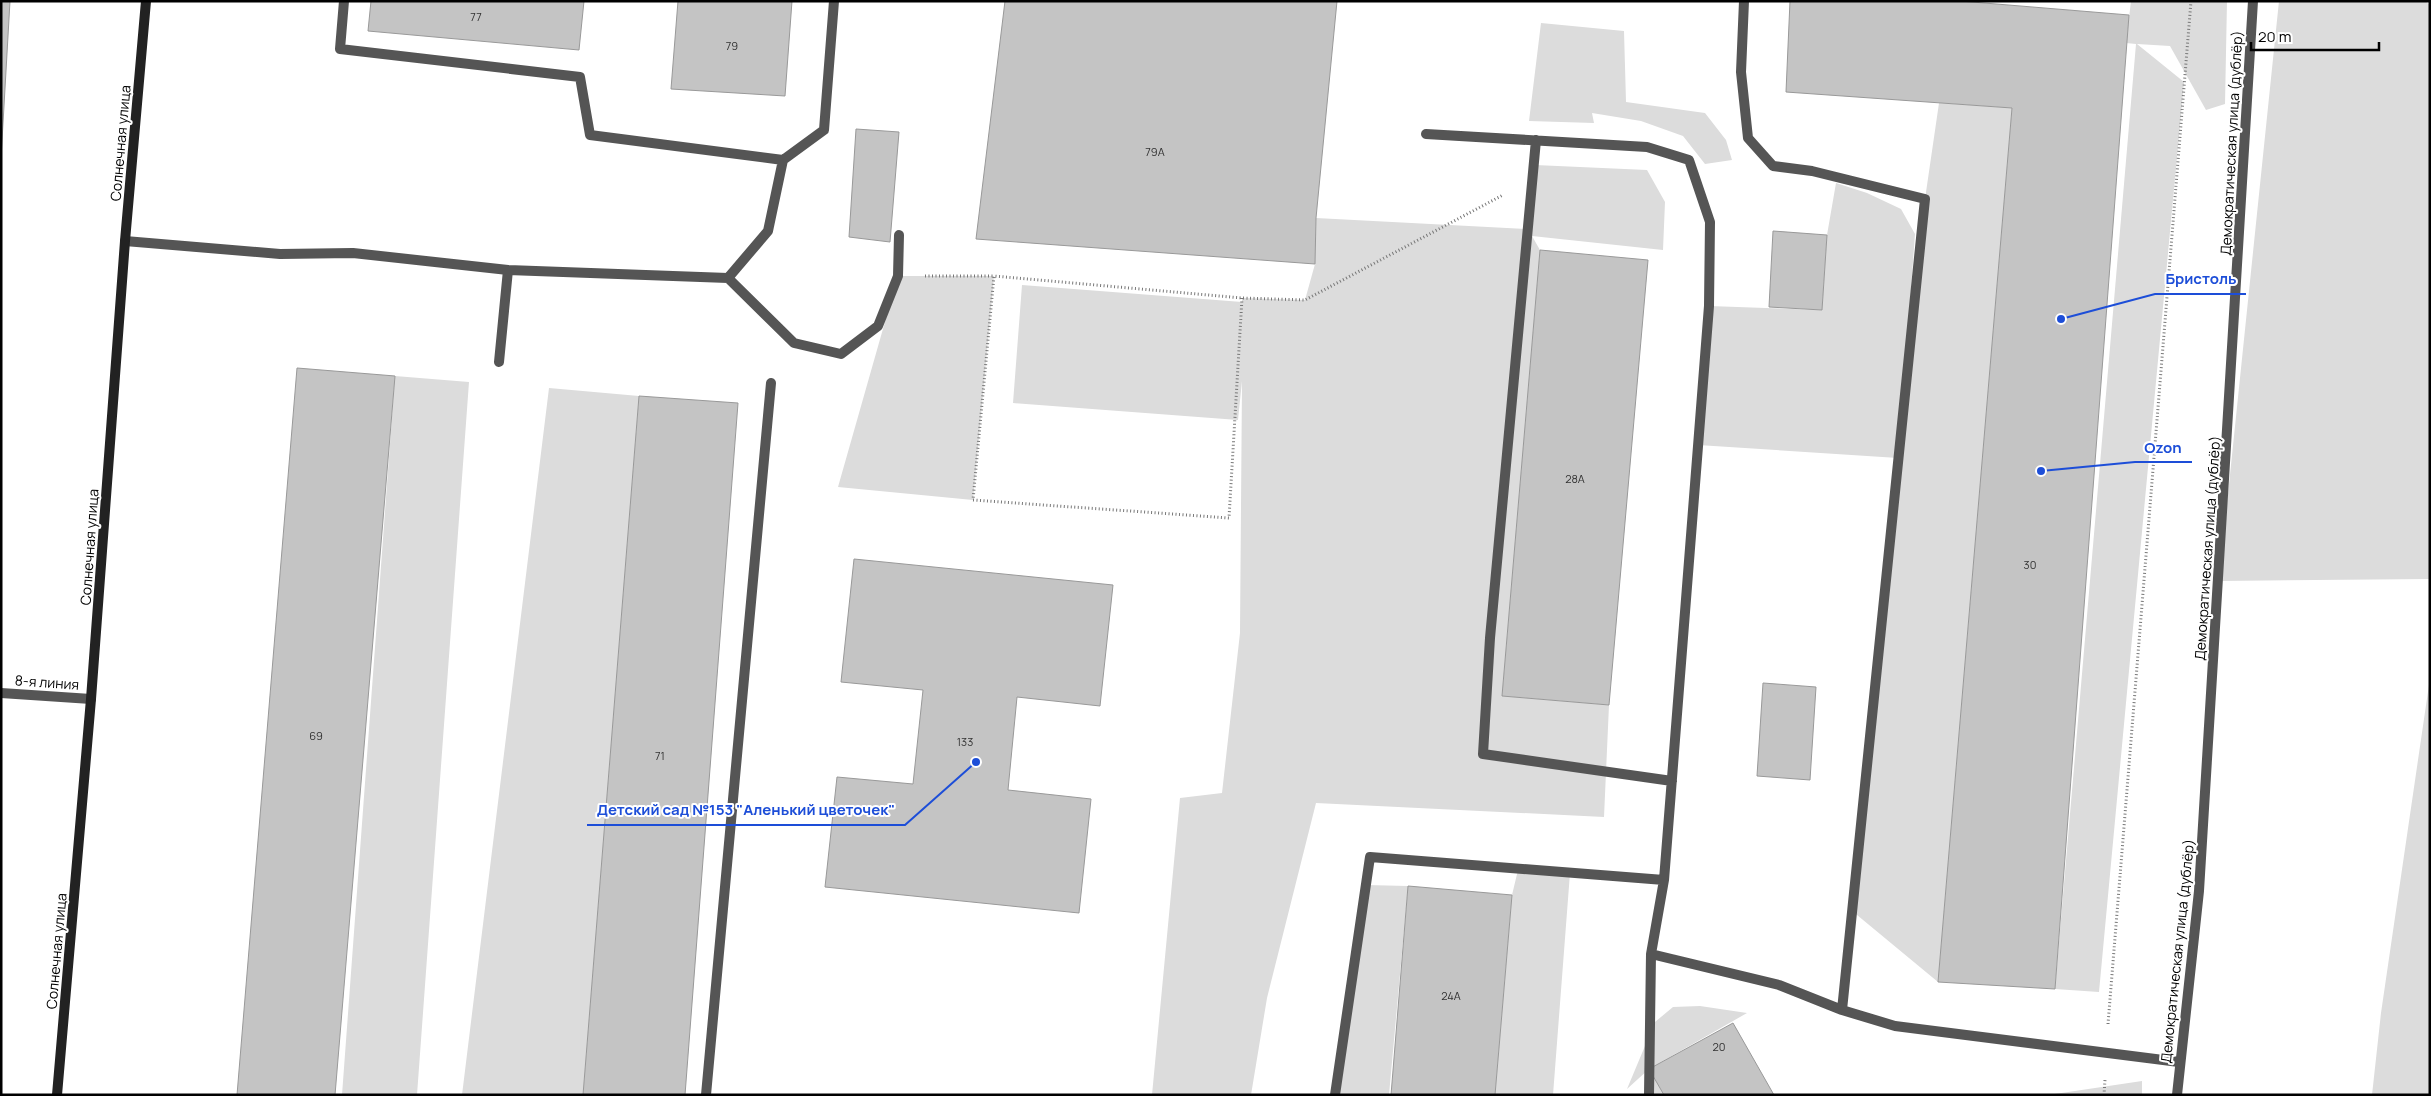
<svg xmlns="http://www.w3.org/2000/svg" width="2431" height="1096" font-family="Manrope,sans-serif">
  <style>
    .green { fill: #dcdcdc }
    .building { fill: #c4c4c4; stroke: #999 }
    .lines { fill: none; stroke-linecap: round; stroke-linejoin: round }
    .path { stroke: #777; stroke-width: 3; stroke-dasharray: 1 2.5; stroke-linecap: butt }
    .service { stroke: #555; stroke-width: 10 }
    .minor { stroke: #555; stroke-width: 10 }
    .secondary { stroke: #222; stroke-width: 10 }
    .labels { text-anchor: middle; dominant-baseline: central; stroke-width: 4; stroke-linejoin: round; paint-order: stroke }
    .number-label { font-size: 11px; fill: #313131 }
    .street-label { font-size: 14px; fill: #000; stroke: #fff }
    .leader { fill: none; stroke: #1d4ed8; stroke-width: 2 }
    .callout-dot { fill: #1d4ed8; stroke: #fff; stroke-width: 2 }
    .callout-label { font-size: 15px; text-anchor: middle; font-weight: bold; fill: #1d4ed8; stroke: #fff; stroke-width: 4; stroke-linejoin: round; paint-order: stroke }
  </style>
  <rect width="100%" height="100%" fill="#fff"/>
  <path class="green" d="M2131 1H2227L2225 104 2206 110 2170 46 2137 44 2184 82 2099 992 2055 989 2136 44 2126 43Z
    M2279 1H2425L2430 5V579L2219 581Z
    M1541 23 1624 31 1626 102 1705 113 1726 140 1732 160 1705 164 1683 136 1641 121 1592 113 1594 123 1529 121Z
    M1939 103 2012 108 1938 982 1851 910 1898 458 1698 445 1709 306 1822 310 1827 235 1836 183 1867 193 1901 209 1915 234 1903 399 1925 199Z
    M1535 165 1647 170 1665 202 1663 250 1532 236 1540 250 1502 696 1609 705 1604 817 1316 803 1267 998 1251 1095H1152L1180 798 1222 793 1240 633 1242 381 1238 420 1013 403 1022 285 1242 302V298L1305 300 1315 264 1316 218 1528 229Z
    M898 276H994L973 500 838 487Z
    M395 376 469 382 417 1095H342Z
    M549 388 639 396 583 1095H462Z
    M2430 678V1095H2372L2381 1013Z
    M1518 870 1570 873 1553 1095H1495L1512 895Z
    M1366 885 1408 886 1389 1095H1335Z
    M1700 1006 1747 1013 1649 1069 1664 1095H1650L1649 1069 1627 1089 1655 1022 1673 1007Z
    M2142 1081V1095H2048Z"/>
  <path class="building" d="M1 1H10L1 158Z
    M371 1H584L579 50 368 31Z
    M678 1H792L785 96 671 89Z
    M1005 1H1337L1316 218 1315 264 976 239Z
    M1790 1H1960L2129 15 2055 989 1938 982 2012 108 1786 92Z
    M856 129 899 132 890 242 849 237Z
    M1773 231 1827 235 1822 310 1769 307Z
    M1540 250 1648 260 1609 705 1502 696Z
    M297 368 395 376 335 1095H237Z
    M639 396 738 403 685 1095H583Z
    M854 559 1113 585 1100 706 1017 697 1008 790 1091 799 1079 913 825 887 837 777 913 784 923 690 841 682Z
    M1763 683 1816 687 1810 780 1757 776Z
    M1408 886 1512 895 1495 1095H1391Z
    M1733 1023 1774 1095H1664L1649 1069Z"/>
  <g class="lines">
    <path class="path" d="M925 276H994
      M1242 298 1229 518 973 500 994 276 1242 298 1305 300 1503 195
      M2108 1024 2191 1
      M2104 1095 2105 1080"/>
    <path class="service" d="M344 1 340 49 580 77 590 135 783 160
      M1744 1 1741 72 1748 138 1773 166 1812 171 1925 199 1842 1010
      M1426 134 1647 147 1689 160 1710 222 1709 306 1664 880 1651 954
      M1536 140 1490 638 1483 754 1672 781
      M125 241 280 254 353 253 508 270 728 278 794 343 841 354 878 326 898 276 899 235
      M728 278 768 231 783 160 824 130 834 1
      M499 362 508 270
      M706 1095 771 383
      M1335 1095 1370 857 1664 880
      M1649 1095 1651 954 1779 985 1842 1010 1895 1026 2179 1062"/>
    <path class="minor" d="M1 693 91 699
      M2177 1095 2199 891 2253 1"/>
    <path class="secondary" d="M57 1095 91 699 125 241 146 1"/>
  </g>
  <g class="labels">
    <g class="number-label">
      <text x="476" y="16">77</text>
      <text x="732" y="45">79</text>
      <text x="1155" y="151">79А</text>
      <text x="1575" y="478">28А</text>
      <text x="2030" y="564">30</text>
      <text x="316" y="735">69</text>
      <text x="965" y="741">133</text>
      <text x="660" y="755">71</text>
      <text x="1451" y="995">24А</text>
      <text x="1719" y="1046">20</text>
    </g>
    <g class="street-label">
      <text transform="translate(120 143) rotate(-85)">Солнечная улица</text>
      <text transform="translate(2231 143) rotate(-87)">Демократическая улица (дублёр)</text>
      <text transform="translate(89 547) rotate(-86)">Солнечная улица</text>
      <text transform="translate(2207 548) rotate(-86)">Демократическая улица (дублёр)</text>
      <text transform="translate(47 682) rotate(4)">8-я линия</text>
      <text transform="translate(56 951) rotate(-85)">Солнечная улица</text>
      <text transform="translate(2177 951) rotate(-84)">Демократическая улица (дублёр)</text>
    </g>
  </g>
  <path class="leader" d="M2061 319L2155 294H2246M2041 471L2135 462H2192M976 762L905 825H587"/>
  <g class="callout-dot">
    <circle cx="2061" cy="319" r="5"/>
    <circle cx="2041" cy="471" r="5"/>
    <circle cx="976" cy="762" r="5"/>
  </g>
  <g class="callout-label">
    <text x="2201" y="284">Бристоль</text>
    <text x="2163" y="453">Ozon</text>
    <text x="746" y="815">Детский сад №153 "Аленький цветочек"</text>
  </g>
  <rect width="2431" height="1096" fill="none" stroke="#000000" stroke-width="5"/>
  <path d="M2251 42v8h128v-8" fill="none" stroke="#000000" stroke-width="2.5"/>
  <text x="2258" y="42" font-size="15" fill="#000000" stroke="#ffffff" stroke-width="4" paint-order="stroke">20 m</text>
</svg>
